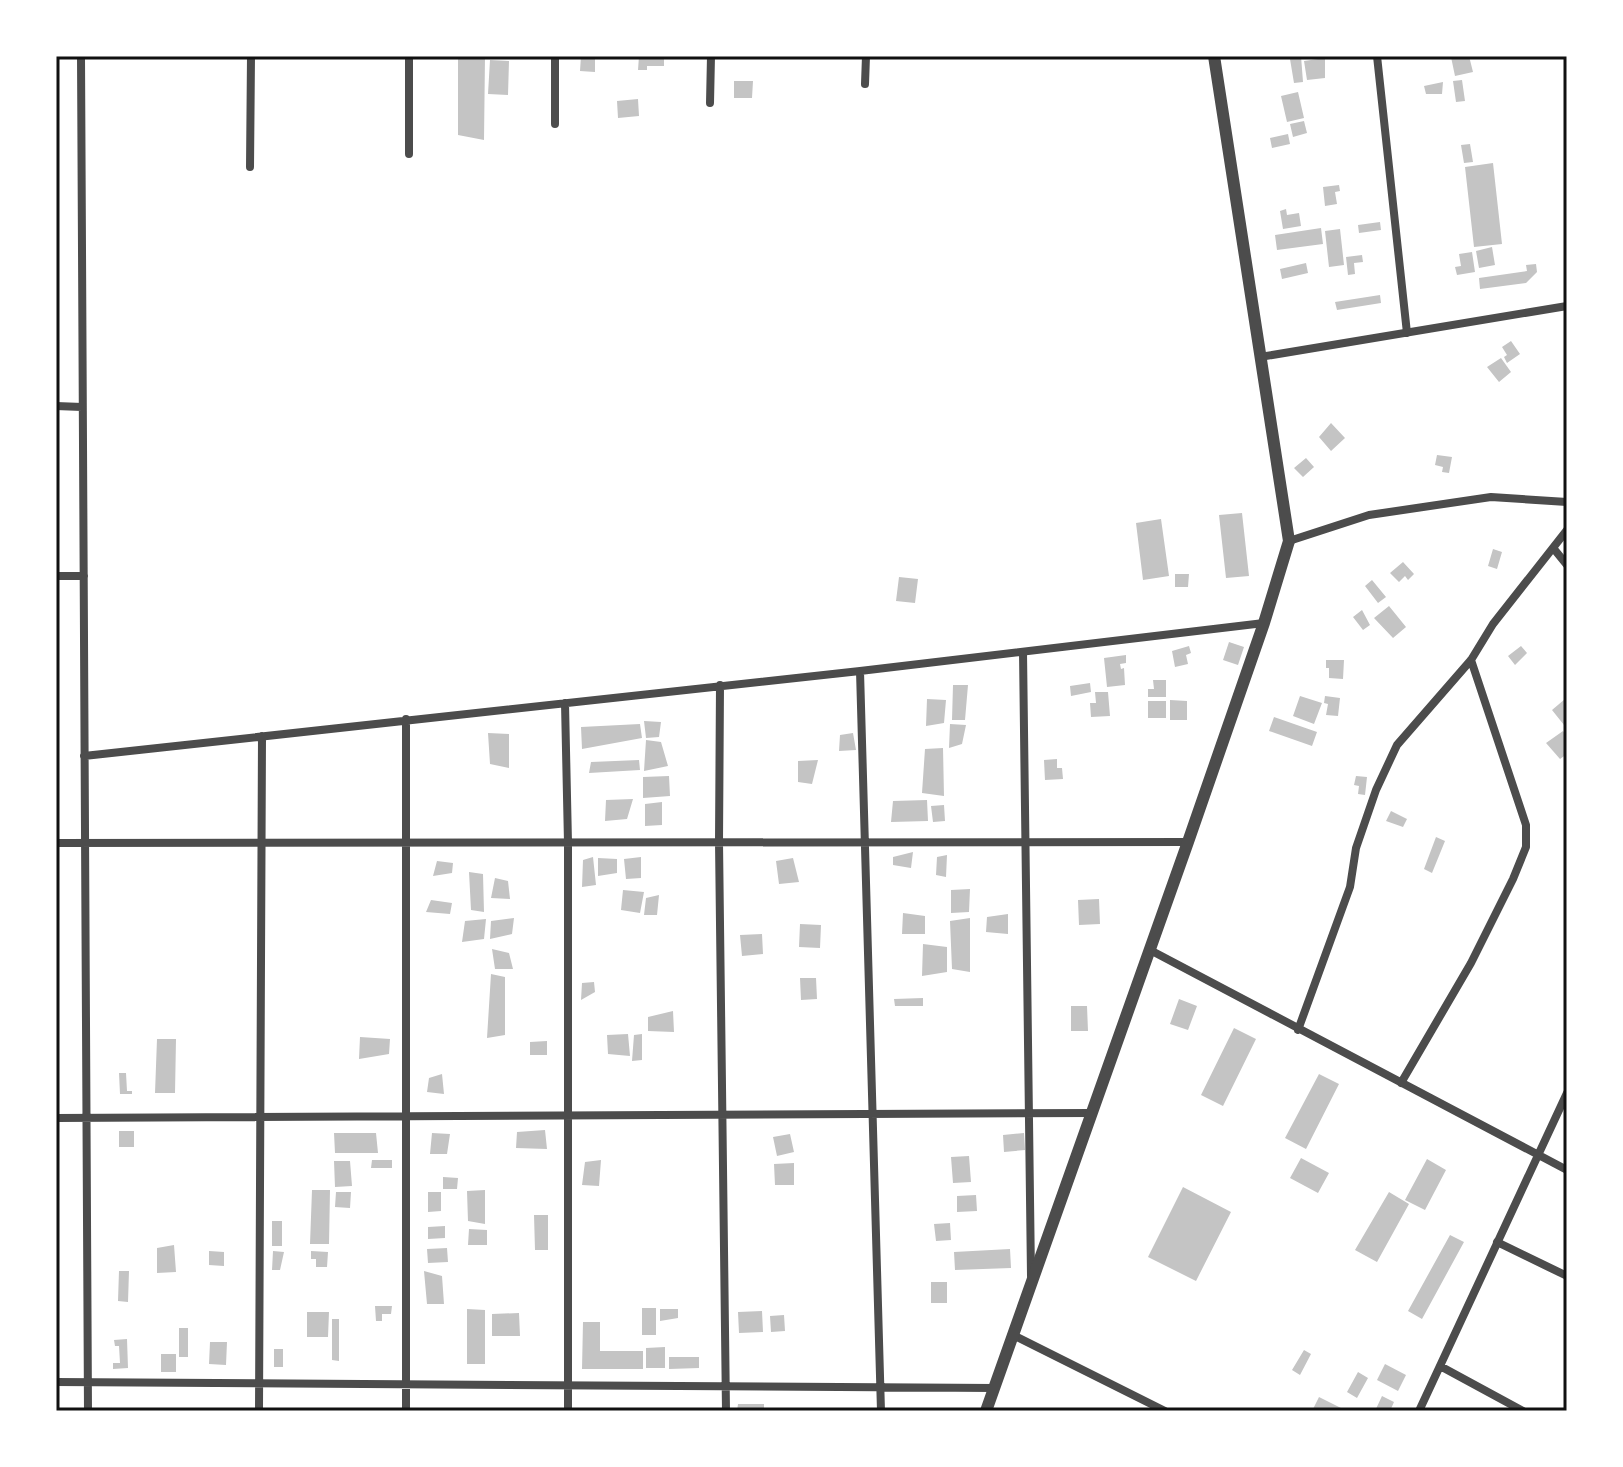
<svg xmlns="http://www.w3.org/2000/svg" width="1623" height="1467" font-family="'Sofia Sans Condensed',sans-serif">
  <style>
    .building { fill: #c4c4c4 }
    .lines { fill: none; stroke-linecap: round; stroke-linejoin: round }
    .minor { stroke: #4c4c4c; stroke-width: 8 }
    .tertiary { stroke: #4c4c4c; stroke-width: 12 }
    .neatline { fill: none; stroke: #111; stroke-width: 3 }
  </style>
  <rect width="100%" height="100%" fill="#fff"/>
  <path class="building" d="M466 56H485L484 140 458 135V59H466Z
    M581 56H595V72L580 71Z
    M639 56H664V66H647V70H638Z
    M1297 56H1301L1303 82 1294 83 1290 59 1297 58Z
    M1469 56 1473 72 1455 76 1451 57Z
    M1325 58V78L1307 80 1304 61Z
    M490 60 509 61 508 95 488 94Z
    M1462 80 1465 101 1456 102 1453 81Z
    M734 81H753L752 98H734Z
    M1443 82 1442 94H1426L1424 86Z
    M1298 92 1304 118 1287 122 1281 96Z
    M638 99 639 116 618 118 617 101Z
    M1304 121 1307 133 1293 137 1290 124Z
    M1288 134 1290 144 1272 148 1270 138Z
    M1470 144 1473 162 1464 163 1461 145Z
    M1493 163 1502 244 1474 247 1465 167Z
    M1339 185 1340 191 1335 192 1337 204 1325 206 1323 187Z
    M1286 209 1287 215 1299 213 1301 226 1283 229 1280 211Z
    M1380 222 1381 230 1359 233 1358 225Z
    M1321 228 1323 244 1277 250 1275 235Z
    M1340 229 1344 265 1329 267 1325 231Z
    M1492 247 1495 265 1479 268 1476 251Z
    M1472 252 1475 272 1457 275 1455 267 1461 266 1459 254Z
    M1362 255 1363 262 1354 263 1355 274 1348 275 1346 257Z
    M1306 263 1308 273 1282 279 1280 269Z
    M1536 264 1537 272 1526 283 1480 289 1479 278 1527 271 1526 265Z
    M1380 295 1381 303 1337 310 1335 302Z
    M1511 341 1520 354 1507 363 1504 357 1507 355 1502 347Z
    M1501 358 1511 372 1499 382 1487 367Z
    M1331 423 1345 438 1331 451 1319 437Z
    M1437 455 1452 457 1449 473 1442 472 1443 467 1435 465Z
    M1306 458 1314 467 1303 477 1294 468Z
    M1242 513 1249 576 1226 578 1219 515Z
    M1161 519 1169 576 1143 580 1136 523Z
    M1493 549 1502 552 1497 569 1488 566Z
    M1403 562 1414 574 1408 580 1405 576 1399 582 1390 573Z
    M1175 574H1189L1188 587H1175Z
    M899 577 918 579 915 603 896 601Z
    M1372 580 1386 597 1378 603 1365 586Z
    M1389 606 1406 627 1393 638 1374 618Z
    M1362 610 1370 625 1363 630 1353 617Z
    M1229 642 1244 647 1238 665 1223 660Z
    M1189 646 1191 653 1186 655 1188 664 1175 667 1172 651Z
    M1521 646 1527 653 1515 665 1508 656Z
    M1126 655V663L1120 664 1121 669 1124 668 1125 685 1107 687 1104 658Z
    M1326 660H1344L1343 679 1329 678V668H1326Z
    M1153 680H1166V697H1148V689H1154Z
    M1090 683 1091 692 1071 696 1070 686Z
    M953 685H968L965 720H952Z
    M1095 692H1108L1110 716 1091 717 1090 703H1096Z
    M1300 696 1322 703 1314 724 1293 716Z
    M1325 696 1340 698 1338 716 1326 715 1328 704 1324 703Z
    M927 699 946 700 944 723 926 726Z
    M1565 699 1567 722 1564 725 1552 710Z
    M1170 700 1187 701V720H1170Z
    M1148 701H1166V718H1148Z
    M1274 717 1317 732 1312 746 1269 731Z
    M644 721 661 722 659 737 646 738Z
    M640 724 642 738 582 749 581 727Z
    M950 724 966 725 962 744 949 748Z
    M1563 731 1567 737V754L1560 759 1546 743Z
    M488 733 509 734V768L490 764Z
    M853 733 856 750 839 751 840 735Z
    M646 740 661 742 668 766 644 771Z
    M943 748 944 796 922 793 925 749Z
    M1057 759V768H1062L1063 779 1045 780 1044 760Z
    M639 760 640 770 589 773 591 762Z
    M818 760 812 784 798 782V761Z
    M669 776 670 796 643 798V777Z
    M1356 776 1367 777 1365 795 1358 794 1359 786 1354 785Z
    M633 799 627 819 605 821 606 800Z
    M927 800 928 821 891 822 893 801Z
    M662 802V825L645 826V804Z
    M944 805 945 821 933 822 931 806Z
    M1391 811 1407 819 1403 827 1386 821Z
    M1436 837 1445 841 1432 873 1424 869Z
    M913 852 911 868 893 865V857Z
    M947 855 946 877 936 875 937 857Z
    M593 857 596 885 582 887 583 860Z
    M641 857V878L626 879 624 859Z
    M598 858 617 859V873L598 876Z
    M793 858 799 882 779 884 776 861Z
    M437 861 453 863 452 873 433 876Z
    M469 872 483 874 484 912 471 910Z
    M495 878 508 881 510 899 491 898Z
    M970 889 969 912 951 913V890Z
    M623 890 644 892 640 913 621 910Z
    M659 895 657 915H644L646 898Z
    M1099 899 1100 924 1079 925 1078 900Z
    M431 900 452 903 450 914 426 912Z
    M903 913 925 916V934H902Z
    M1008 914V934L986 932 987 917Z
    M514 918 512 934 490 939 491 921Z
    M970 918V972L952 969 950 921Z
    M486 919 484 939 462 942 465 921Z
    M800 924 821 925 820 948 799 947Z
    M762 934 763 954 742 956 740 935Z
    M923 944 947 947V972L922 976Z
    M492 949 509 953 513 969H495Z
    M491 974 505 977V1035L487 1038Z
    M800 978H816L817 999 801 1000Z
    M594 982 595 992 581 1000 582 983Z
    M923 998V1006H895L894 999Z
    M1179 999 1197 1006 1188 1030 1170 1024Z
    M1071 1006H1087L1088 1031H1071Z
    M673 1011 674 1032 648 1031V1017Z
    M1234 1028 1256 1039 1223 1106 1201 1095Z
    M628 1034 630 1056 608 1054 607 1035Z
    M642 1034V1060L632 1061 634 1035Z
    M360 1037 390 1039 389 1054 359 1059Z
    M157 1039H176L175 1093H155Z
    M547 1041V1055H530V1042Z
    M119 1073H126L127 1091H132V1094H120Z
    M442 1074 444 1094 427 1092 429 1078Z
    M1319 1074 1339 1084 1306 1149 1285 1138Z
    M545 1130 547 1149 516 1148 517 1132Z
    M119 1131H134V1147H119Z
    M334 1133H376L378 1153H335Z
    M432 1133 450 1134 447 1154H430Z
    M1024 1133 1025 1150 1004 1152 1003 1135Z
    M790 1134 794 1152 777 1156 773 1137Z
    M969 1156 971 1182 953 1183 951 1157Z
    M1301 1158 1329 1173 1318 1193 1290 1178Z
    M1427 1159 1446 1170 1425 1210 1405 1200Z
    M372 1160H392V1168H371Z
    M601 1160 599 1186 582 1185 585 1162Z
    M334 1161H350L352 1186 335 1187Z
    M794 1163V1185H775L774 1164Z
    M443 1177 458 1178 457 1189H443Z
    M1183 1187 1231 1212 1196 1281 1148 1257Z
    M312 1190H330L329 1244H310Z
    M485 1190V1224L468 1221 467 1191Z
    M336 1192H351L350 1208 335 1207Z
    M428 1192H441V1211L428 1212Z
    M1389 1192 1409 1204 1377 1262 1355 1250Z
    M976 1195 977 1211 957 1212V1196Z
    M534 1215H548V1250H535Z
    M272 1221H282V1246H272Z
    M950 1223 951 1240 936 1241 934 1224Z
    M445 1226V1238L428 1239V1227Z
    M469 1229 487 1230V1245H468Z
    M1450 1235 1464 1242 1422 1319 1408 1311Z
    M174 1245 176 1272 157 1273V1248Z
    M447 1248 448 1262 428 1263 427 1249Z
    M1010 1249 1011 1268 955 1270 954 1252Z
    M209 1251 224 1252V1266L209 1265Z
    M273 1251 284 1252 280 1270H272Z
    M311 1251 328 1252 327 1267H316V1259H311Z
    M119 1271H129L128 1302 118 1301Z
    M424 1271 442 1276 444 1304H427Z
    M931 1282H947V1303H931Z
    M375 1306H392L391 1314H382V1321H376Z
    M642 1308H656V1335H642Z
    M467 1309 485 1310V1364H467Z
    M660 1309H678V1318L660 1321Z
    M762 1311 763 1332 739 1333 738 1312Z
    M307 1312H329L328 1337H307Z
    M519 1313 520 1336H492V1314Z
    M784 1315 785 1331 771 1332 770 1316Z
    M332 1319H339V1361L332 1360Z
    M583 1322H600V1351H643V1369H582Z
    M179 1328H188V1357H179Z
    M127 1339 128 1368 113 1369V1363H120L119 1346H115L114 1340Z
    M210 1342H227L226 1365 209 1364Z
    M665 1347V1368H646V1348Z
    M274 1349H283V1367H274Z
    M1304 1350 1311 1354 1300 1375 1292 1370Z
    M161 1354H176V1372H161Z
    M669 1357H699V1368L669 1369Z
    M1385 1364 1406 1375 1398 1391 1377 1380Z
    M1358 1372 1368 1378 1357 1398 1347 1392Z
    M1382 1396 1394 1402 1390 1411H1375Z
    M1319 1397 1341 1408 1340 1411H1312Z
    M738 1404H764V1411H737Z"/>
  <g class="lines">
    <path class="minor" d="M81 56 88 1411
      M409 56V154
      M1377 56 1407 333
      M865 84 866 56
      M710 103 711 56
      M555 124V56
      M250 167 251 56
      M1260 357 1567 306
      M56 406 82 407
      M1289 541 1369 515 1491 497 1567 502
      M1554 549 1567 565
      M56 576H84
      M1023 652 1031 1276
      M860 671 881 1411
      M720 685 719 842 726 1411
      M565 703 568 843V1411
      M84 756 860 671 1264 623
      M56 843 1188 842
      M1150 950 1567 1170
      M1298 1030 1350 887 1356 848 1376 790 1397 745 1471 660 1493 624 1567 530
      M1401 1083 1471 963 1513 879 1526 847V825L1471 660
      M56 1118 1093 1113
      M1497 1242 1567 1276
      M1013 1335 1165 1411
      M1440 1366 1523 1411
      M56 1382 994 1388
      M259 1411 262 736
      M406 1411V719
      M1419 1411 1567 1093"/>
    <path class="tertiary" d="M986 1411 1188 842 1264 623 1289 541 1214 56"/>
  </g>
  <rect width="1623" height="1467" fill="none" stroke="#ffffff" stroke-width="116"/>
  <rect x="58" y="58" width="1507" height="1351" class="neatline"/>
</svg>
